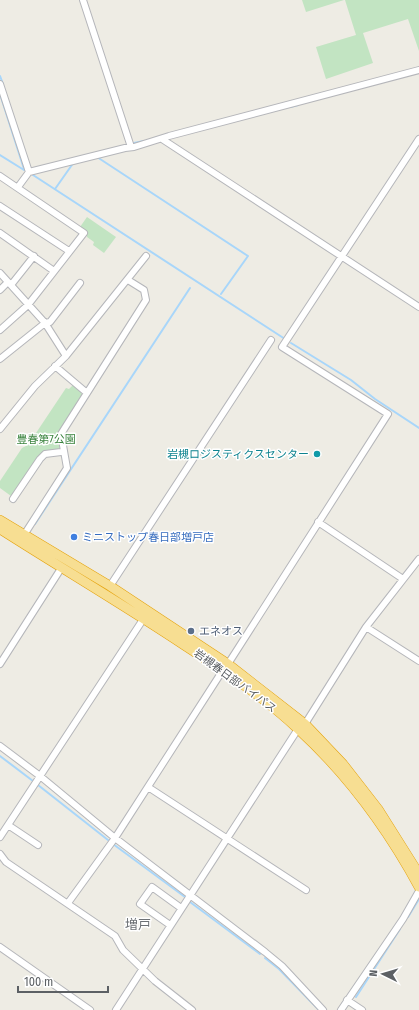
<svg xmlns="http://www.w3.org/2000/svg" width="419" height="1010" font-family="'Fira Sans Condensed','Noto Sans JP',sans-serif">
  <style>
    .park { fill: #c2e4c2 }
    .lines { fill: none; stroke-linecap: round; stroke-linejoin: round }
    .stream { stroke: #a8d6fa; stroke-width: 2 }
    .minor-casing { stroke: #b5b6ba; stroke-width: 8 }
    .highway-casing { stroke: #e5a30d; stroke-width: 10 }
    .minor { stroke: #fff; stroke-width: 6 }
    .highway { stroke: #f7de92; stroke-width: 9 }
    .culture-dot { fill: #0f9aa8; stroke: #fff; stroke-width: 1.5 }
    .shop-dot { fill: #3f7fe0; stroke: #fff; stroke-width: 1.5 }
    .service-dot { fill: #5c6f8a; stroke: #fff; stroke-width: 1.5 }
    .labels { text-anchor: middle; dominant-baseline: central; stroke-width: 3; stroke-linejoin: round; paint-order: stroke }
    .park-label { font-size: 11px; fill: #3b843f; stroke: #fff }
    .culture-label { font-size: 11px; fill: #0d838f; stroke: #fff; text-anchor: end }
    .shop-label { font-size: 11px; fill: #366cbe; stroke: #fff; text-anchor: start }
    .service-label { font-size: 11px; fill: #4e5e75; stroke: #fff; text-anchor: start }
    .street-label { font-size: 11px; fill: #5c6064; stroke: #fff }
    .quarter-label { font-size: 13px; fill: #6d7176; stroke: #fff }
  </style>
  <rect width="100%" height="100%" fill="#eeece4"/>
  <path class="park" d="M302 0H344L306 12Z
    M345 0H419V51L408 19 363 33 373 63 326 79 316 47 356 35Z
    M87 217 116 237 104 253 93 245 94 242 87 237V232L80 227Z
    M73 385 81 391 82 395 58 433 60 450 44 453 15 495 11 496 0 488V481L22 448 28 445 66 388 69 389Z"/>
  <g class="lines">
    <path class="stream" d="M0 76 3 84
      M0 94 24 169
      M290 107 298 105
      M134 143 144 141
      M0 155 24 170
      M97 157 248 256 221 294
      M33 175 285 339
      M55 189 74 162
      M291 343 351 380 375 399 419 428
      M35 524 190 288
      M0 756 33 781
      M38 785 108 840
      M113 844 185 897
      M190 902 260 954
      M408 917 419 899
      M265 958 279 969 319 1010
      M356 997 400 929"/>
    <defs>
      <path id="minor" d="M83 0 131 147
        M0 84 29 172
        M162 139 419 307
        M0 176 84 233 28 305 0 330
        M18 187 29 172 125 148 134 147 169 136 419 70
        M0 206 69 251
        M0 233 54 271
        M0 273 45 323 66 356
        M11 285 34 256
        M0 290 8 282
        M0 359 45 323 50 322 80 283
        M55 366 87 393
        M0 429 35 386 66 356 146 256
        M13 499 40 459 45 454 61 452
        M318 522 403 579
        M24 535 67 468 61 434 146 300 144 290 128 280
        M110 586 271 340
        M366 627 419 661
        M0 664 62 567
        M228 664 388 414 282 347 419 139
        M0 746 40 776 115 838 265 952 282 966 323 1010
        M148 787 306 890
        M8 825 38 845
        M0 837 144 618
        M0 854 6 862 115 936 123 950 155 981 192 1010
        M68 903 115 838 223 670
        M170 925 140 904 152 887 181 908
        M0 947 90 1010
        M347 1000 362 1010
        M116 1010 298 729 305 724 366 627 419 559
        M341 1010 403 919 419 891"/>
      <path id="highway" d="M0 520 110 586 228 664 305 724 343 764 378 809 419 874
        M0 529C61 568 124 605 184 645 224 671 264 697 298 729 347 774 388 830 419 887"/>
    </defs>
    <use href="#minor" class="minor-casing"/>
    <use href="#highway" class="highway-casing"/>
    <use href="#minor" class="minor"/>
    <use href="#highway" class="highway"/>
  </g>
  <circle class="culture-dot" cx="317" cy="454" r="4"/>
  <circle class="shop-dot" cx="74" cy="537" r="4"/>
  <circle class="service-dot" cx="191" cy="631" r="4"/>
  <g class="labels">
    <g class="park-label">
      <text x="46" y="439">豊春第7公園</text>
    </g>
    <g class="culture-label">
      <text x="309" y="454">岩槻ロジスティクスセンター</text>
    </g>
    <g class="shop-label">
      <text x="82" y="537">ミニストップ春日部増戸店</text>
    </g>
    <g class="service-label">
      <text x="199" y="631">エネオス</text>
    </g>
    <g class="street-label">
      <text transform="translate(235 681) rotate(36)">岩槻春日部バイパス</text>
    </g>
    <g class="quarter-label">
      <text x="138" y="924">増戸</text>
    </g>
  </g>
  <g transform="translate(383 974) rotate(275)" stroke="#ffffff" stroke-width="3" paint-order="stroke">
  <path d="M0-3L7 15L0 10L-7 15Z" fill="#5c6064"/>
  <text y="-6" font-size="11" font-weight="bold" text-anchor="middle" fill="#5c6064">N</text>
  </g>
  <path d="M18 986v6h90v-6" fill="none" stroke="#5c6064" stroke-width="2"/>
  <text x="24" y="986" font-size="12" fill="#5c6064" stroke="#ffffff" stroke-width="3" paint-order="stroke">100 m</text>
</svg>
